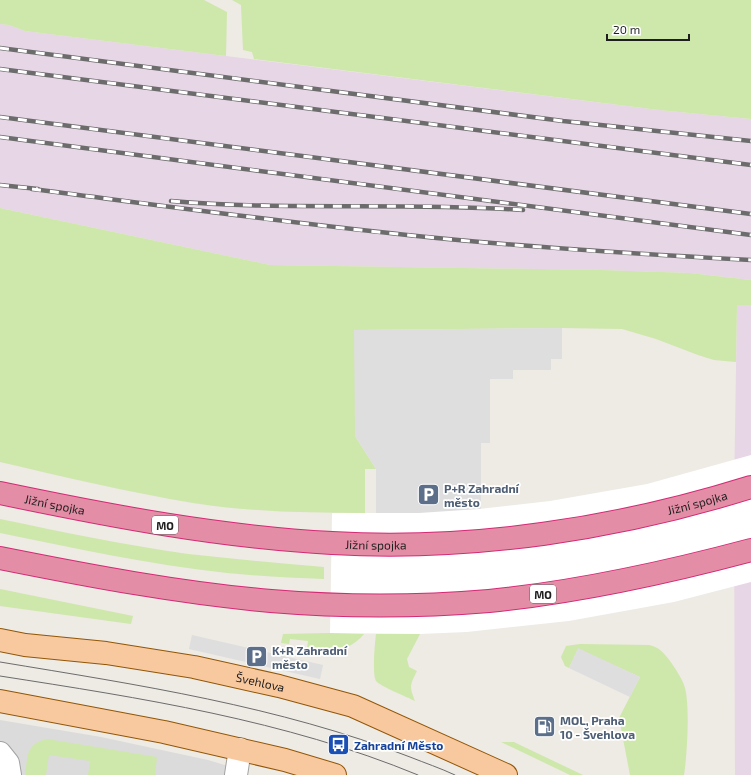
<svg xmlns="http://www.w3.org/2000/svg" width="751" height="775" font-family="'Exo 2',sans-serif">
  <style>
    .residential { fill: #dcdbdb }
    .industrial { fill: #e7d6e6 }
    .grass { fill: #cee7ab }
    .parking { fill: #dedede }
    .pier { fill: #fff }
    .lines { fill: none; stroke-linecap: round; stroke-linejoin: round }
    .minor-casing { stroke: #a2a2a2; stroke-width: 24 }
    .major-casing { stroke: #925606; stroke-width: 24 }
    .highway-casing { stroke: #d32a74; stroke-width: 24 }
    .minor { stroke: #fff; stroke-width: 22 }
    .major { stroke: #f8c99f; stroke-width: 22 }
    .highway { stroke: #e38ea6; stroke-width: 22 }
    .tram { stroke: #6c6c6c; stroke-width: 1 }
    .rail-casing { stroke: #6c6c6c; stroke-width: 4.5 }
    .rail { stroke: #fff; stroke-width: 3; stroke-dasharray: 9; stroke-linecap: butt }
    .labels { text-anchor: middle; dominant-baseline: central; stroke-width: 3.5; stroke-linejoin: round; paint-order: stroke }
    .shield { fill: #fff; stroke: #626262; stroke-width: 1 }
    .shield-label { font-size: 11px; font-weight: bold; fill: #1e1e1e }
    .service-label { font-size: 12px; font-weight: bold; fill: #4e5e75; stroke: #fff; text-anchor: start }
    .street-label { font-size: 12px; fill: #1e1e1e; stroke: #fff }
    .transit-label { font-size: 12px; font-weight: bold; fill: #164399; stroke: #fff; text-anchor: start }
  </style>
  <rect width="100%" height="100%" fill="#eeeae4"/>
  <path class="residential" d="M0 720 101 737 208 760 248 772 247 775H0Z"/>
  <path class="industrial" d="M0 24 9 25 25 31 659 110 751 119V280L690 273 601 270 270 265 0 208Z
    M737 305H751V775H735L734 495Z"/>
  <path class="grass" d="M0 0H204L227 12 226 56 25 31 9 25 0 24Z
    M232 0H751V119L659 110 254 59 252 52 243 50 241 5Z
    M0 208 270 265 601 270 690 273 751 280V305H737L736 362 714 360 698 355 656 339 622 329 562 328 355 330V436L376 469H365V513C308 513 250 512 193 503 128 492 64 477 0 462Z
    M0 519C62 532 125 545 188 554 233 559 279 563 324 567V579C292 578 259 576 227 573 151 565 75 548 0 533Z
    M0 589 133 616 131 624 0 606Z
    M330 633 364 634C348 653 330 651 307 649L308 641 290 639 289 644 281 643 283 634Z
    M376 634H420L407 659 409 667 417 671C410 685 409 686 415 701 407 697 380 686 376 681 372 674 375 643 376 634Z
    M580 644 649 645C659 647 664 653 670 661 676 670 682 678 685 688 690 707 687 756 684 775H630L619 718 640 677 578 649 569 668 565 666 561 657 566 646Z
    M47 739 157 757 155 775H88L90 761 49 755 46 775H25C28 757 25 744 47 739Z
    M501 742H514L520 745 583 775H570Z"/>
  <path class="parking" d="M562 328V359H551V370H513V379H490V443H481V522L376 611V469L355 436 354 330Z
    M192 635 323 665 320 679 189 649Z
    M578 648 640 677 630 697 569 668Z"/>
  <path class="pier" d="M751 455V582L674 602 569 621 467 632 420 634 330 633 332 513H419L479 509 550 501 647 484Z"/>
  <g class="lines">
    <defs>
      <path id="minor" d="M0 753 8 763 10 775
        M236 775 240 749"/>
      <g id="major">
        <path id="s1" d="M0 640 25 645 106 653 194 667 279 686 353 706 506 775"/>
        <path d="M0 701 164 732 285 760 335 775"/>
      </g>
      <g id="highway">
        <path id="s2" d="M0 493C110 516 220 537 332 543 473 551 617 529 751 487"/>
        <path d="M0 558C90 576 180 593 271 601 343 607 417 607 489 601 578 592 665 573 751 550"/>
      </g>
    </defs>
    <use href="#minor" class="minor-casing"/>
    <use href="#major" class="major-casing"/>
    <use href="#highway" class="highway-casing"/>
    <use href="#minor" class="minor"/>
    <use href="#major" class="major"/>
    <use href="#highway" class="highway"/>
    <path class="tram" d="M0 662C139 685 278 706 410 757 425 763 440 768 455 775
      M0 676C141 698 285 720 418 775"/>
    <defs>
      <path id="rail" d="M0 48 563 121 751 141
        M0 69 751 165
        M0 117 751 214
        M0 137 751 235
        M0 185 38 189
        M32 189C157 205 282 222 407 235 521 247 636 254 751 260
        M171 201C288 211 406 202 523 210"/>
    </defs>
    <use href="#rail" class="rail-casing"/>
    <use href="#rail" class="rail"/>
  </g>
  <defs>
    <symbol id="parking-square" viewBox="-11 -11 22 22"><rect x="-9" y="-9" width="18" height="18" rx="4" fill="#5c6f8a" stroke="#fff"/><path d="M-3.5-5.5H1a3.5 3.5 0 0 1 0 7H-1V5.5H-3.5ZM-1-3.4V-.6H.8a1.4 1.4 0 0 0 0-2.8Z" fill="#fff"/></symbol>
    <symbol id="fuel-square" viewBox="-11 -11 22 22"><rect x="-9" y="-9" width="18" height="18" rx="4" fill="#5c6f8a" stroke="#fff"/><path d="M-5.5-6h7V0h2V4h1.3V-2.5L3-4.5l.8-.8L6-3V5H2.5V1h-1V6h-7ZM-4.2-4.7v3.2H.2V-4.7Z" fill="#fff"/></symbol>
    <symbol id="bus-square" viewBox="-11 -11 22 22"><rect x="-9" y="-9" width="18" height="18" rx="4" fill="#1a4fb4" stroke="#fff"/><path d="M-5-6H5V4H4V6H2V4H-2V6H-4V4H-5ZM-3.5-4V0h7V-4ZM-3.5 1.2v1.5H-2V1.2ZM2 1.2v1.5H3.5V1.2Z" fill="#fff"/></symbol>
  </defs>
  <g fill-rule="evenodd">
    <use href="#parking-square" x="416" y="482" width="25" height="25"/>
    <use href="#parking-square" x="244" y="644" width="25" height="25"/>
    <use href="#fuel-square" x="532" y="714" width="25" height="25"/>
    <use href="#bus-square" x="326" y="732" width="25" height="25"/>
  </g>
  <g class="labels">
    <g class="shield">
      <rect x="152" y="516" width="26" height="18" rx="3"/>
      <rect x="530" y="585" width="26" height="18" rx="3"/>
    </g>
    <g class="shield-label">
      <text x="165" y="525">MO</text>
      <text x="543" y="594">MO</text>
    </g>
    <g class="service-label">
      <text x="444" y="488">P+R Zahradní<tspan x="444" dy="14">město</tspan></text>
      <text x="272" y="650">K+R Zahradní<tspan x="272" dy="14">město</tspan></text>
      <text x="560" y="720">MOL, Praha<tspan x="560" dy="14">10 - Švehlova</tspan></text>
    </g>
    <g class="street-label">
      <text stroke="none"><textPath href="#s2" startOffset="705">Jižní spojka</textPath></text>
      <text stroke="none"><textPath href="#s2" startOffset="56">Jižní spojka</textPath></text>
      <text stroke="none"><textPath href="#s2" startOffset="380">Jižní spojka</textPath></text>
      <text stroke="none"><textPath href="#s1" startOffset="264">Švehlova</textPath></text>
    </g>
    <g class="transit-label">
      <text x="354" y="745">Zahradní Město</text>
    </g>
  </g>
  <path d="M607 34v6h82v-6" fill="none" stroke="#1e1e1e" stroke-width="2"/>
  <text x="613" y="34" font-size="12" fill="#1e1e1e" stroke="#ffffff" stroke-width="3" paint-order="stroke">20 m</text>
</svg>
